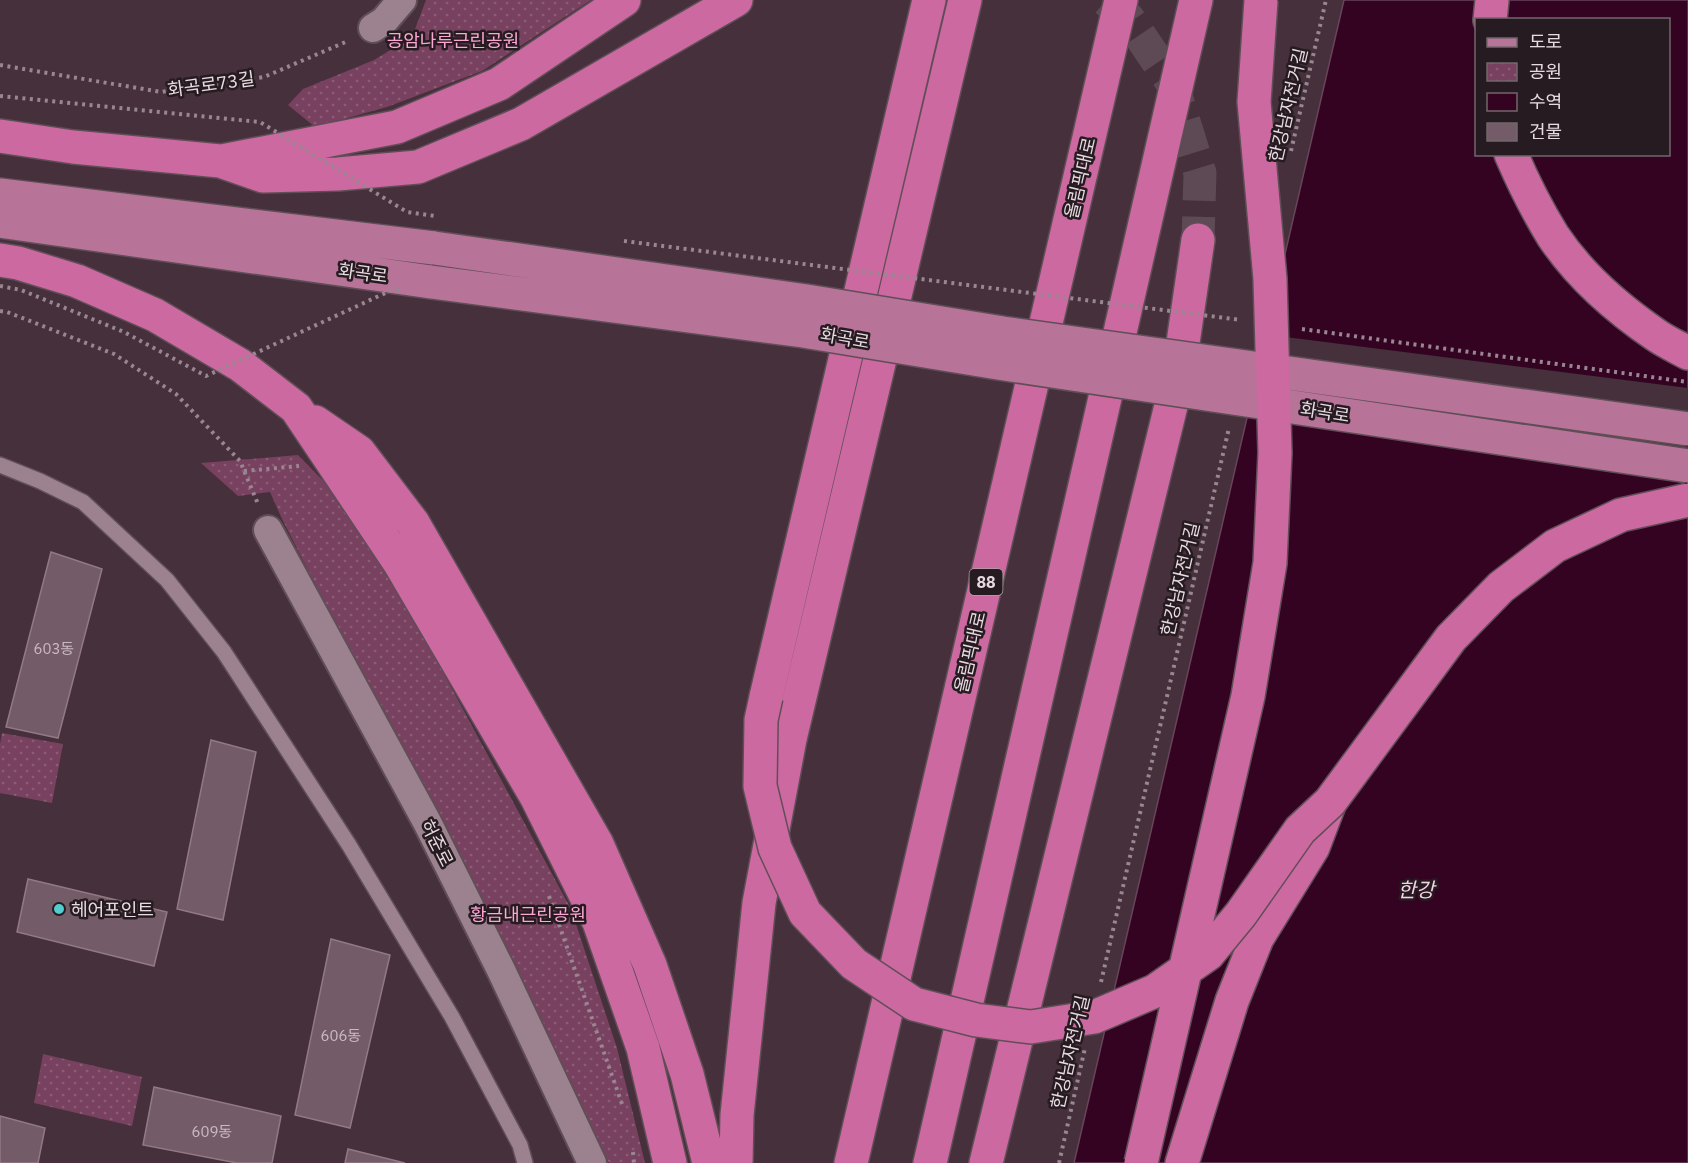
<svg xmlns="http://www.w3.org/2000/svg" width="1688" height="1163" font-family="'IBM Plex Sans','Noto Sans KR',sans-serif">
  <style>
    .park { fill: url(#park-dots) }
    .water { fill: #340322; stroke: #6a445b; stroke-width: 1.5; fill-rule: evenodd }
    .pier { fill: #45303b }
    .building { fill: #735b67; stroke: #927985; stroke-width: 1.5 }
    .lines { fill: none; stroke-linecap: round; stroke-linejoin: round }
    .highway-tunnel { stroke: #5d4a54; stroke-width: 33; stroke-dasharray: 33 16; stroke-linecap: butt }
    .lane-casing { stroke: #604e57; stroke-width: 18 }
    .street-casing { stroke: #604e57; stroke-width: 32 }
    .primary-casing { stroke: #604e57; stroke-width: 36 }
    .highway-casing { stroke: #604e57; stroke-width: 36 }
    .path { stroke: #988790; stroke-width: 4; stroke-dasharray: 3 4.5; stroke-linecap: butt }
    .lane { stroke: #9b828e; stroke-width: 15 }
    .street { stroke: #9b828e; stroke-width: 28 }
    .primary { stroke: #b87399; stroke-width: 33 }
    .highway { stroke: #cc69a0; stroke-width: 33 }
    .primary-bridge-casing { stroke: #604e57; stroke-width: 36; stroke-linecap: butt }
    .highway-bridge-casing { stroke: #604e57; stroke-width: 36; stroke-linecap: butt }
    .path-bridge { stroke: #988790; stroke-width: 4; stroke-dasharray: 3 4.5; stroke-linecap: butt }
    .primary-bridge { stroke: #b87399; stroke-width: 33 }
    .highway-bridge { stroke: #cc69a0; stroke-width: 33 }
    .poi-dot { fill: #52cdcf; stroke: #251b20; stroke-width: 2 }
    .labels { text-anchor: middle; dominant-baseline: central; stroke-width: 5; stroke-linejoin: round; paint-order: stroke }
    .number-label { font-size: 15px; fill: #cbbac2 }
    .shield { fill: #251b20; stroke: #aea1a7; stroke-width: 1.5 }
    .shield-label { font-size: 16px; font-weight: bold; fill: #e8dae1 }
    .park-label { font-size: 18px; fill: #fca6d3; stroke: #251b20 }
    .street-label { font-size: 18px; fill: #e8dae1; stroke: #251b20 }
    .poi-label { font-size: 18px; fill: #e8dae1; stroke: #251b20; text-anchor: start }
    .water-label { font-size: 20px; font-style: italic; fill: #f7d3e4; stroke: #251b20 }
  </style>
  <defs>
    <pattern id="park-dots" width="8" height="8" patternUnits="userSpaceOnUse" patternTransform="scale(1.5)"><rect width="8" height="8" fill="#78415f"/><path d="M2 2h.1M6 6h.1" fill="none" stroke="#8b5c76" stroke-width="1.8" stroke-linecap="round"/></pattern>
  </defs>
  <rect width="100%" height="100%" fill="#45303b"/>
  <path class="park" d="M426 0H591L482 71 387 107 315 127 288 105 303 89 374 60 412 37Z
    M298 455 341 499 404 600 571 909 617 1048 645 1163H609L282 519 270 492 238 496 201 463Z
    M2 733 63 744 52 803 0 793V744Z
    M43 1054 142 1077 132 1126 34 1103Z"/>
  <path class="water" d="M1344 0H1688V1163H1074ZM1476 20H1668V154H1476Z"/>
  <path class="pier" d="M1263 334 1688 388V473L1245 413Z"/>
  <path class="building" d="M51 552 102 569 58 738 6 727Z
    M211 740 256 752 223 920 177 909Z
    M28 879 167 912 154 966 17 932Z
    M331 939 390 955 350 1128 295 1115Z
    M154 1087 281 1116 272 1163H237L143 1145Z
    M0 1116 45 1128 38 1163H0Z
    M348 1149 405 1163H345Z"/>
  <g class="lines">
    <path class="highway-tunnel" d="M1106 0 1128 18 1172 83 1200 173 1198 240"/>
    <defs>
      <path id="lane" d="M0 465 40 481 83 502 167 580 224 652 349 845 452 1017 520 1145 525 1163"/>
      <path id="street" d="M373 28 384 21 402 0
        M268 530 427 822 501 970 592 1163"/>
      <path id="primary" d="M0 195 434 248
        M0 221 431 282"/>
      <path id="highway" d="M1490 20 1492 0
        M0 136 73 147 220 161 263 176 338 174 418 167 521 124 736 0
        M1511 154C1523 182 1537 210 1553 236 1579 275 1618 309 1656 335 1666 342 1677 347 1688 353
        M222 161 397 127 499 84 624 0
        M0 260 18 263 77 281 155 315 240 365 296 408 399 562 537 798 599 922 643 1048 670 1163
        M315 422 359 452 413 523 597 844 650 965 687 1074 709 1163
        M766 697 929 0
        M736 1163 737 1115 759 903 790 739 965 0
        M851 1163 1121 0
        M930 1163 1196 0
        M986 1163 1178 377 1198 240
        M1182 1163 1232 1001 1257 938 1313 847 1330 802"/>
    </defs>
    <use href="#lane" class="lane-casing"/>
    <use href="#street" class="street-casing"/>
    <use href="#primary" class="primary-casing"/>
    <use href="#highway" class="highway-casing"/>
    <path class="path" d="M0 65 161 92 264 77 348 41
      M1291 151 1326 0
      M0 311 7 312 114 354 176 394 240 461 258 504
      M244 471 299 466
      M549 896 622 1104
      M1101 982 1229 428
      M633 1152 634 1163
      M1059 1163 1085 1048"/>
    <use href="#lane" class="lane"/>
    <use href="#street" class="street"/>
    <use href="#primary" class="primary"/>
    <use href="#highway" class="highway"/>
    <defs>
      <path id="primary-bridge" d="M434 248 807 301 1003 333 1688 429
        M431 282 803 331 998 363 1688 466"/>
      <path id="highway-bridge" d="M766 697 761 720 760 786 775 848 805 913 854 964 914 1004 976 1020 1031 1027 1094 1017 1155 991 1208 954 1241 914 1300 830 1330 802 1451 638 1501 587 1555 546 1621 515 1688 500
        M1141 1163 1248 696 1270 563 1275 453 1270 279 1254 102 1261 0"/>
    </defs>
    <use href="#primary-bridge" class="primary-bridge-casing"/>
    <use href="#highway-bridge" class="highway-bridge-casing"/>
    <path class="path-bridge" d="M0 96 260 122 407 212 435 216
      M624 241 1241 320
      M0 286 21 290 124 332 206 376 394 289 401 290
      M1302 329 1688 382"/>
    <use href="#primary-bridge" class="primary-bridge"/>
    <use href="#highway-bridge" class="highway-bridge"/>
  </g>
  <circle class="poi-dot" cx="59" cy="909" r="6"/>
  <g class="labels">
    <g class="number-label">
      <text x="54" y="648">603동</text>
      <text x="341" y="1035">606동</text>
      <text x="212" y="1131">609동</text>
    </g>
    <rect class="shield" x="969.5" y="569" width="33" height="26" rx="4.5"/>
    <g class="shield-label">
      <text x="986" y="582">88</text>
    </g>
    <g class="park-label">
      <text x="453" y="40">공암나루근린공원</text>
      <text x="528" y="914">황금내근린공원</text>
    </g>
    <g class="street-label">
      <text transform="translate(211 84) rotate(-8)">화곡로73길</text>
      <text transform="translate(1288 105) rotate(-77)">한강남자전거길</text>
      <text transform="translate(1080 178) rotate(-77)">올림픽대로</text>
      <text transform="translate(363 273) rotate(8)">화곡로</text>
      <text transform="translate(845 338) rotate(10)">화곡로</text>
      <text transform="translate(1325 412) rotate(9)">화곡로</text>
      <text transform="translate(1180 579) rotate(-77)">한강남자전거길</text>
      <text transform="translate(970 652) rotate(-77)">올림픽대로</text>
      <text transform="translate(437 843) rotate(63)">허준로</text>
      <text transform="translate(1070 1052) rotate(-77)">한강남자전거길</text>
    </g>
    <g class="poi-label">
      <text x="71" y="909">헤어포인트</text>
    </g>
    <g class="water-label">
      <text x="1416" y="889">한강</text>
    </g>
  </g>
  <rect x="1475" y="18" width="195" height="138" fill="#251b20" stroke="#73676d" stroke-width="1.5"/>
  <rect x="1487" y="38" width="30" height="9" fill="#b87399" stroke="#73676d" stroke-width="1.5"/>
  <text x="1529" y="48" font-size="18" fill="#e8dae1">도로</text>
  <rect x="1487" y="63" width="30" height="18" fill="url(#park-dots)" stroke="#73676d" stroke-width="1.5"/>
  <text x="1529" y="78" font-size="18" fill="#e8dae1">공원</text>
  <rect x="1487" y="93" width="30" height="18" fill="#340322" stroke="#73676d" stroke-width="1.5"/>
  <text x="1529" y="108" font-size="18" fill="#e8dae1">수역</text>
  <rect x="1487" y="123" width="30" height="18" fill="#735b67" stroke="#73676d" stroke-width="1.5"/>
  <text x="1529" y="138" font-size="18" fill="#e8dae1">건물</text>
</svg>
